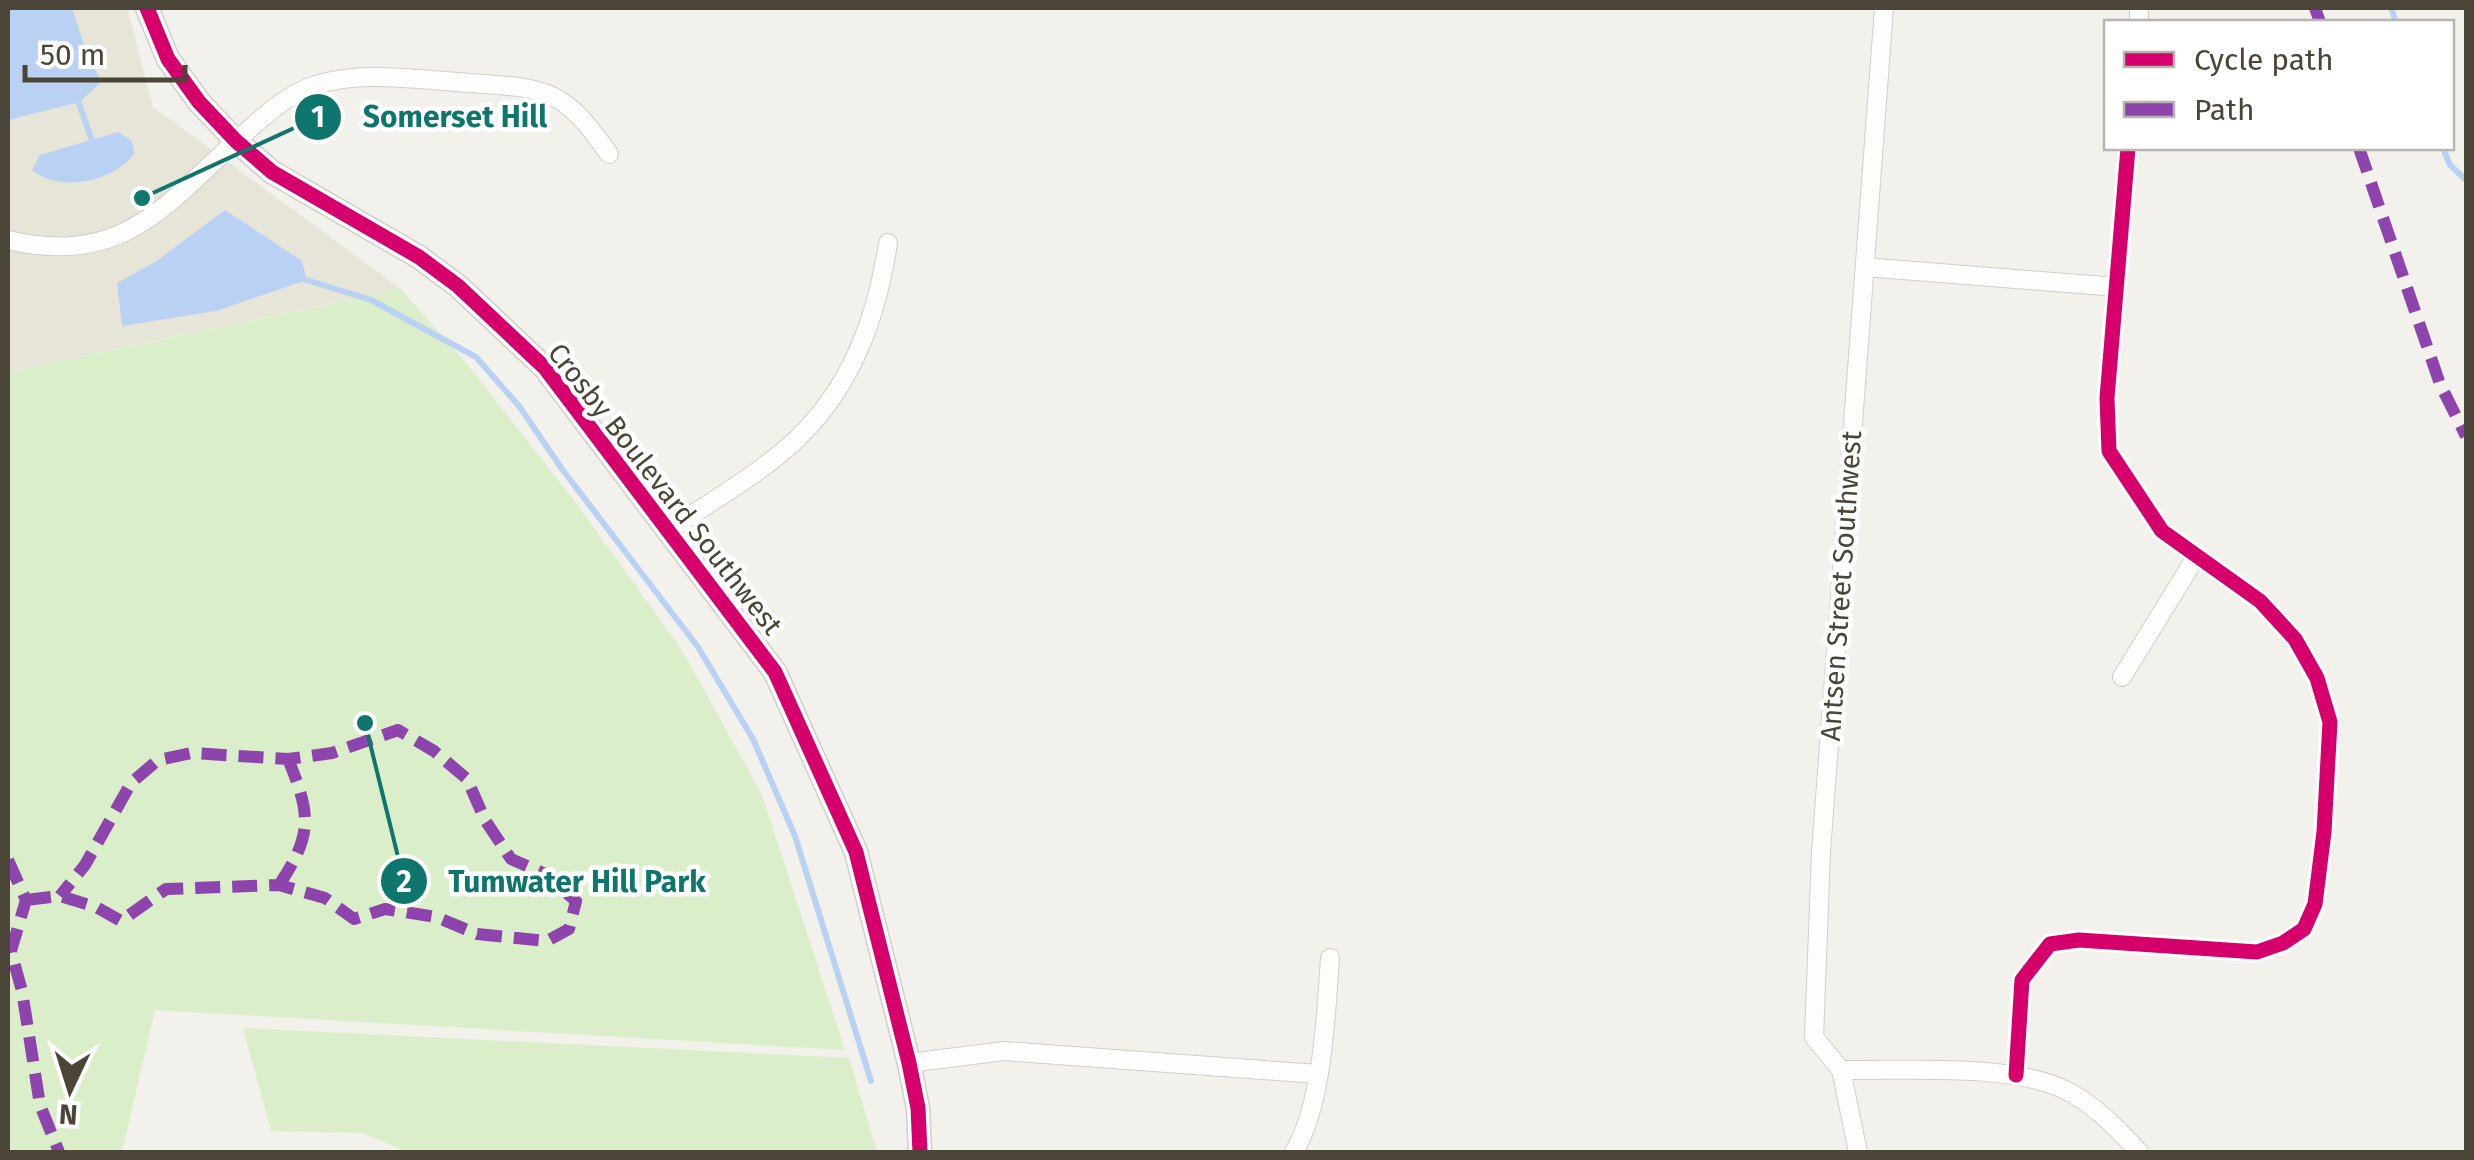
<svg xmlns="http://www.w3.org/2000/svg" width="2474" height="1160" font-family="'Fira Sans',sans-serif">
  <style>
    .residential { fill: #e7e5d8 }
    .green { fill: #daefc9 }
    .water { fill: #b9d2f3 }
    .lines { fill: none; stroke-linecap: round; stroke-linejoin: round }
    .stream { stroke: #b9d2f3; stroke-width: 6 }
    .minor-casing { stroke: #d0cfc9; stroke-width: 20 }
    .tertiary-casing { stroke: #d0cfc9; stroke-width: 25 }
    .minor { stroke: #fdfdfc; stroke-width: 18 }
    .tertiary { stroke: #fdfdfc; stroke-width: 22 }
    .quiet { stroke: #8e44ad; stroke-width: 12; stroke-dasharray: 25 12; stroke-linecap: butt }
    .cycleway-casing { stroke: #fff; stroke-width: 21 }
    .cycleway { stroke: #d6006c; stroke-width: 15 }
    .labels { text-anchor: middle; dominant-baseline: central; stroke-width: 9; stroke-linejoin: round; paint-order: stroke }
    .street-label { font-size: 28px; fill: #4a4536; stroke: #fff }
    .leader { fill: none; stroke: #0f766e; stroke-width: 4 }
    .callout-dot { fill: #0f766e; stroke: #fff; stroke-width: 4 }
    .mark-label { font-size: 30px; text-anchor: middle; font-weight: bold; fill: #fff }
    .callout-label { font-size: 30px; text-anchor: middle; font-weight: bold; fill: #0f766e; stroke: #fff; stroke-width: 9; stroke-linejoin: round; paint-order: stroke }
  </style>
  <rect width="100%" height="100%" fill="#f2f1eb"/>
  <path class="residential" d="M8 8H127L153 107 401 289 8 372Z"/>
  <path class="green" d="M401 289 467 364 576 503 682 650 762 795 845 1050 155 1010 122 1152H8V372Z
    M243 1028 849 1058 877 1152H407L363 1133 271 1131Z"/>
  <path class="water" d="M8 8H72L85 48 101 82 80 102 8 120Z
    M118 132 132 141 134 154C113 182 60 193 32 170L40 155Z
    M225 210 302 261 307 280 216 311 122 326 117 283 155 262Z"/>
  <g class="lines">
    <path class="stream" d="M2391 8 2396 22
      M77 98 92 141
      M2443 148 2450 165 2466 180
      M300 278 371 300 476 357 519 406 562 469 698 647 753 739 795 836 871 1081"/>
    <defs>
      <path id="minor" d="M2139 22V8
        M8 240C131 269 172 195 254 125 271 110 289 95 310 87 358 69 420 80 469 83 547 88 563 88 609 154
        M1865 267 2117 287
        M666 532C708 503 762 473 799 437 853 384 877 316 888 243
        M2122 677 2196 557
        M909 1063 1004 1051 1318 1074
        M1841 1070C1905 1071 2006 1063 2063 1089 2093 1103 2117 1128 2139 1152
        M2016 1075 2022 980 2050 944 2079 940 2257 952 2283 943 2304 929 2315 904 2324 832 2330 722 2317 678 2295 639 2260 601 2162 531 2109 451 2107 398 2128 148
        M1294 1152C1323 1104 1326 1014 1330 958
        M1858 1152 1841 1070 1814 1037 1821 852 1884 8"/>
      <path id="tertiary" d="M147 8 168 59 199 102 236 141 272 172 419 257 458 286 545 368 775 672 856 852 909 1063 918 1108 920 1152"/>
    </defs>
    <use href="#minor" class="minor-casing"/>
    <use href="#tertiary" class="tertiary-casing"/>
    <use href="#minor" class="minor"/>
    <use href="#tertiary" class="tertiary"/>
    <path class="quiet" d="M2315 8 2320 22
      M2359 148 2440 384 2466 436
      M8 860 26 900 11 951 22 991 40 1105 59 1152
      M279 885C313 834 311 815 288 759
      M26 900 60 896 96 907 121 921 166 889 279 885 325 898 354 919 385 909 436 917 477 934 547 941 569 929 576 901 543 873 511 859 485 820 467 779 434 751 398 730 332 753 288 759 192 753 158 760 131 783 85 865 60 896"/>
    <defs>
      <path id="cycleway" d="M147 8 168 59 199 102 236 141 272 172 419 257 458 286 545 368 775 672 856 852 909 1063 918 1108 920 1152
        M2016 1075 2022 980 2050 944 2079 940 2257 952 2283 943 2304 929 2315 904 2324 832 2330 722 2317 678 2295 639 2260 601 2162 531 2109 451 2107 398 2128 148"/>
    </defs>
    <use href="#cycleway" class="cycleway-casing"/>
    <use href="#cycleway" class="cycleway"/>
  </g>
  <g class="labels">
    <g class="street-label">
      <text transform="translate(665 489) rotate(52)">Crosby Boulevard Southwest</text>
      <text transform="translate(1841 586) rotate(-86)">Antsen Street Southwest</text>
    </g>
  </g>
  <path class="leader" d="M142 198L318 117M365 723L404 881"/>
  <g class="callout-dot">
    <circle cx="142" cy="198" r="10"/>
    <circle cx="365" cy="723" r="10"/>
    <circle cx="318" cy="117" r="25"/>
    <circle cx="404" cy="881" r="25"/>
  </g>
  <g class="mark-label">
    <text x="318" y="127">1</text>
    <text x="404" y="892">2</text>
  </g>
  <g class="callout-label">
    <text x="455" y="127">Somerset Hill</text>
    <text x="577" y="892">Tumwater Hill Park</text>
  </g>
  <rect width="2474" height="1160" fill="none" stroke="#4a4536" stroke-width="20"/>
  <rect x="2104" y="20" width="350" height="130" fill="#ffffff" stroke="#b7b5af" stroke-width="2.5"/>
  <rect x="2124" y="52" width="50" height="15" fill="#d6006c" stroke="#b7b5af" stroke-width="2.5"/>
  <text x="2194" y="70" font-size="30" fill="#4a4536">Cycle path</text>
  <rect x="2124" y="102" width="50" height="15" fill="#8e44ad" stroke="#b7b5af" stroke-width="2.5"/>
  <text x="2194" y="120" font-size="30" fill="#4a4536">Path</text>
  <g transform="translate(70 1090) rotate(184)" stroke="#ffffff" stroke-width="8" paint-order="stroke">
  <path d="M0-8L18 38L0 25L-18 38Z" fill="#4a4536"/>
  <text y="-15" font-size="28" font-weight="bold" text-anchor="middle" fill="#4a4536">N</text>
  </g>
  <path d="M25 65v15h160v-15" fill="none" stroke="#4a4536" stroke-width="5"/>
  <text x="40" y="65" font-size="30" fill="#4a4536" stroke="#ffffff" stroke-width="8" paint-order="stroke">50 m</text>
</svg>
